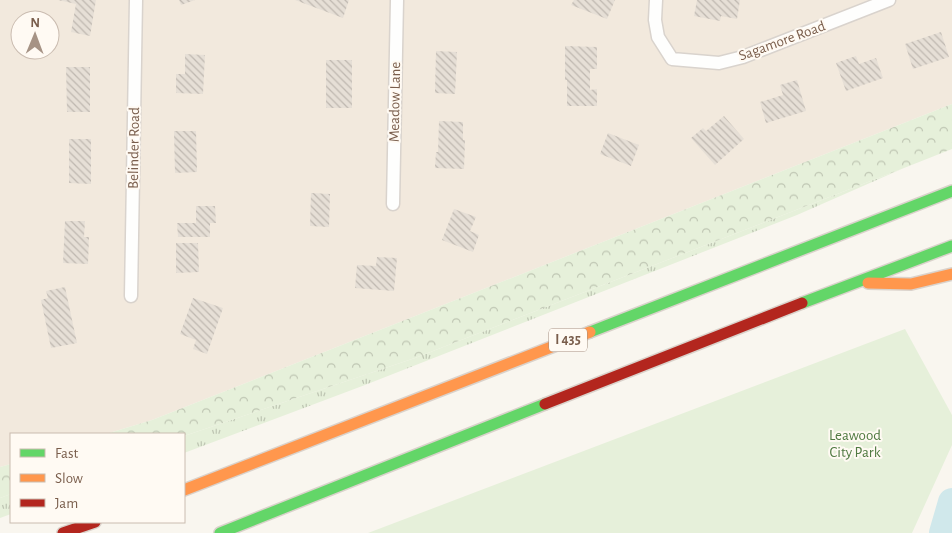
<svg xmlns="http://www.w3.org/2000/svg" width="952" height="533" font-family="'Alegreya Sans',sans-serif">
  <style>
    .residential { fill: #f2e9dd; fill-rule: evenodd }
    .grass { fill: url(#grass-tufts) }
    .forest { fill: url(#forest-crowns) }
    .green { fill: #e6f0da }
    .lines { fill: none; stroke-linecap: round; stroke-linejoin: round }
    .river { stroke: #d0e8eb; stroke-width: 28 }
    .building { fill: url(#building-back-hatch) }
    .street-casing { stroke: #d9d3cd; stroke-width: 15 }
    .fast-casing { stroke: #dad2cb; stroke-width: 14 }
    .slow-casing { stroke: #dad2cb; stroke-width: 14 }
    .jam-casing { stroke: #dad2cb; stroke-width: 14 }
    .street { stroke: #fefefd; stroke-width: 12 }
    .fast { stroke: #63d668; stroke-width: 11 }
    .slow { stroke: #ff974d; stroke-width: 11 }
    .jam { stroke: #b3261e; stroke-width: 11 }
    .labels { text-anchor: middle; dominant-baseline: central; stroke-width: 4; stroke-linejoin: round; paint-order: stroke }
    .shield { fill: #fffaf3; stroke: #a28d7e; stroke-width: 1 }
    .shield-label { font-size: 14px; font-weight: bold; fill: #7a5e4c }
    .street-label { font-size: 15px; fill: #7a5e4c; stroke: #fffaf3 }
    .park-label { font-size: 15px; fill: #507a41; stroke: #fffaf3 }
  </style>
  <defs>
    <pattern id="grass-tufts" width="24" height="20" patternUnits="userSpaceOnUse" patternTransform="scale(1.25)"><rect width="24" height="20" fill="#e6f0da"/><path d="M3 7l-1-3M5 7V3M7 7l1-3M15 17l-1-3M17 17v-4M19 17l1-3" fill="none" stroke="#bfc6b3"/></pattern>
    <pattern id="forest-crowns" width="20" height="18" patternUnits="userSpaceOnUse" patternTransform="scale(1.25)"><rect width="20" height="18" fill="#e6f0da"/><path d="M2 6a3 3 0 1 1 6 0M12 15a3 3 0 1 1 6 0" fill="none" stroke="#bfc6b3"/></pattern>
    <pattern id="building-back-hatch" width="6" height="6" patternUnits="userSpaceOnUse" patternTransform="scale(1.25)"><rect width="6" height="6" fill="#e6dfd6"/><path d="M-1 5l2 2M0 0l6 6M5-1l2 2" fill="none" stroke="#bfb8b0"/></pattern>
  </defs>
  <rect width="100%" height="100%" fill="#f9f6ef"/>
  <path class="residential" d="M0 0H952V104L152 420 106 434H11V464L0 467ZM20 20H50V50H20Z"/>
  <path class="grass" d="M904 168 797 215 365 385 184 453V436L415 358Z
    M11 494V514L0 518V498Z"/>
  <path class="forest" d="M952 104V149L904 168 415 358 184 436V434H106L152 420Z
    M11 464V494L0 498V467Z"/>
  <path class="green" d="M905 329 952 415V445L912 533H368Z"/>
  <g class="lines">
    <path class="river" d="M943 533 952 502"/>
  </g>
  <path class="building" d="M58 0H96L90 36 71 32 76 4Z
    M179 0H195L181 5Z
    M295 0H349L343 18Z
    M574 0H615L607 19 571 5Z
    M697 0H740L737 19 721 16 720 21 694 16Z
    M941 32 949 57 913 69 905 44Z
    M565 46 597 47V69H590V90L597 89V106H567V80H565Z
    M436 51 457 52 455 94 435 93Z
    M185 54 205 55 203 94 176 93V74H185Z
    M856 56 859 64 876 58 883 78 846 91 836 63Z
    M326 60H352V108H326Z
    M66 67H90V112H67Z
    M797 80 806 111 766 123 760 102 783 95 780 85Z
    M724 116 744 139 715 165 691 138 703 128 706 131Z
    M439 121 463 122V140H465L464 169 435 168 436 152H438Z
    M174 131H196L197 172 175 173Z
    M608 133 639 145 631 166 600 154Z
    M69 139H91V184L69 183Z
    M311 193 330 194 329 227 310 226Z
    M196 206H215L216 223H210V237H178L177 223H196Z
    M454 209 476 217 470 231 479 235 473 252 442 240Z
    M65 221H85L84 237H89L88 264 63 263Z
    M176 243H198L199 272 176 273Z
    M377 257 397 258 394 291 355 288 357 265 376 266Z
    M65 287 77 343 51 348 41 300 48 298 46 291Z
    M193 298 223 308 207 354 193 349 196 340 180 334Z"/>
  <g class="lines">
    <defs>
      <path id="street" d="M656 0 655 20 658 37 672 59 719 63 743 57 889 0
        M393 204 397 0
        M131 296 136 0"/>
      <path id="fast" d="M802 303 952 246
        M590 332 952 191
        M220 533 545 404"/>
      <path id="slow" d="M868 283 911 284 952 274
        M184 490 590 332"/>
      <path id="jam" d="M545 404 802 303
        M63 533 95 522"/>
    </defs>
    <use href="#street" class="street-casing"/>
    <use href="#fast" class="fast-casing"/>
    <use href="#slow" class="slow-casing"/>
    <use href="#jam" class="jam-casing"/>
    <use href="#street" class="street"/>
    <use href="#fast" class="fast"/>
    <use href="#slow" class="slow"/>
    <use href="#jam" class="jam"/>
  </g>
  <g class="labels">
    <rect class="shield" x="549" y="328.5" width="38" height="23" rx="4"/>
    <g class="shield-label">
      <text x="568" y="340">I 435</text>
    </g>
    <g class="street-label">
      <text transform="translate(782 41) rotate(-20)">Sagamore Road</text>
      <text transform="translate(395 102) rotate(-89)">Meadow Lane</text>
      <text transform="translate(134 148) rotate(-89)">Belinder Road</text>
    </g>
    <g class="park-label">
      <text x="855" y="435">Leawood<tspan x="855" dy="17">City Park</tspan></text>
    </g>
  </g>
  <rect x="10" y="433" width="175" height="90" fill="#fffaf3" stroke="#cabcb0"/>
  <rect x="20" y="449" width="25" height="8" fill="#63d668" stroke="#cabcb0"/>
  <text x="55" y="458" font-size="15" fill="#7a5e4c">Fast</text>
  <rect x="20" y="474" width="25" height="8" fill="#ff974d" stroke="#cabcb0"/>
  <text x="55" y="483" font-size="15" fill="#7a5e4c">Slow</text>
  <rect x="20" y="499" width="25" height="8" fill="#b3261e" stroke="#cabcb0"/>
  <text x="55" y="508" font-size="15" fill="#7a5e4c">Jam</text>
  <g transform="translate(35 35) rotate(1)"><circle r="24" fill="#fffaf3" stroke="#cabcb0"/>
  <path d="M0-4L9 19L0 12L-9 19Z" fill="#a69385"/>
  <text y="-8" font-size="14" font-weight="bold" text-anchor="middle" fill="#7a5e4c">N</text>
  </g>
</svg>
